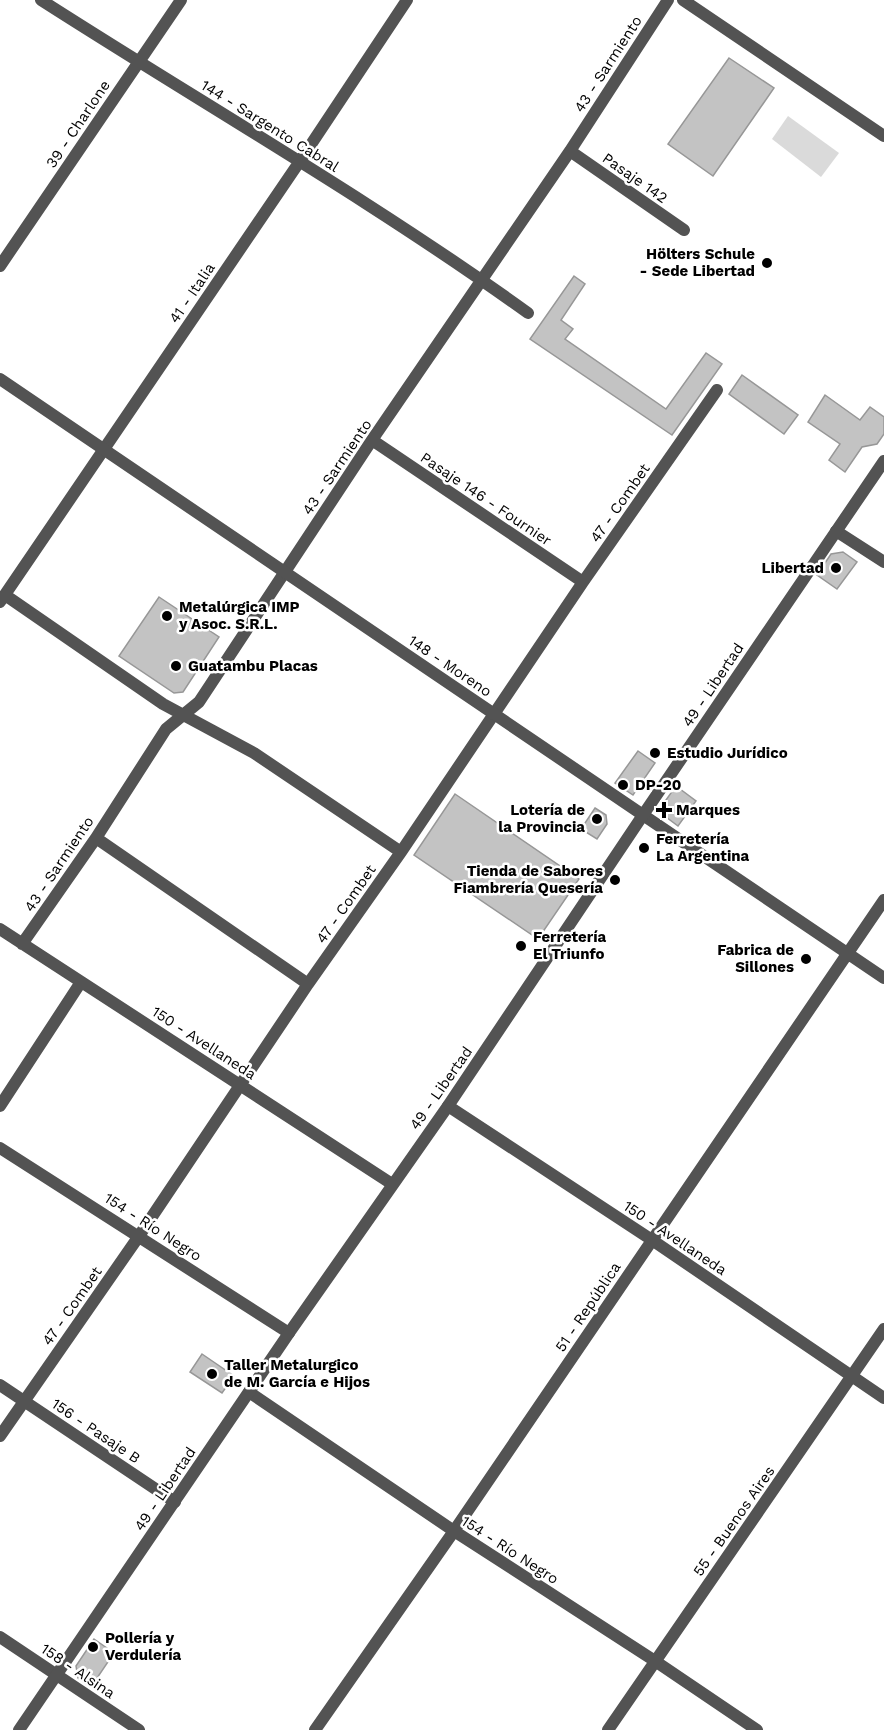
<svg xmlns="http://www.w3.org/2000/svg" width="884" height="1730" font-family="'Work Sans',sans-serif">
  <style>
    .green { fill: #dadada }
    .building { fill: #c3c3c3; stroke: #979797; stroke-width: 1.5 }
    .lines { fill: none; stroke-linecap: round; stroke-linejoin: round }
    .minor { stroke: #535353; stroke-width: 12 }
    .tertiary { stroke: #535353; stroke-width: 12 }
    .poi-dot { fill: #000; stroke: #fff; stroke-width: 2 }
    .labels { text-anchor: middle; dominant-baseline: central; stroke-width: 5; stroke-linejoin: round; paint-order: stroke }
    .street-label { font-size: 15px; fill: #000; stroke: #fff }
    .poi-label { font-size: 15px; font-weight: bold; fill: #000; stroke: #fff; text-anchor: start }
  </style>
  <rect width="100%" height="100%" fill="#fff"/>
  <path class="green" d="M788 116 839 153 821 177 772 139Z"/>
  <path class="building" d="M729 58 774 88 713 176 668 144Z
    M574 276 585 284 561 320 573 329 565 339 666 409 706 353 722 364 672 435 530 339Z
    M742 375 798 415 784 434 729 394Z
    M825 395 860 420 870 407 884 417V434L877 444 862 447 845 472 829 460 840 444 808 422Z
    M843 552 857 562 837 589 817 575 831 554Z
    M159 597 219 637 183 692 174 693 119 656Z
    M638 751 655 763 633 795 615 783Z
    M676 786 696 801 678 826 658 811Z
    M455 794 579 879 538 939 414 855Z
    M595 808 606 815 607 824 597 839 581 829Z
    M202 1354 234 1376 222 1393 190 1372Z
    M94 1639 114 1653 91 1687 78 1678 76 1666Z"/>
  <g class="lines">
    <path class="minor" d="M41 0C203 104 371 200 528 313
      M683 0 884 136
      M570 151 684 230
      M0 266 181 0
      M372 440 583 582
      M836 531 884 562
      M5 595 163 704 254 753 401 852
      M0 602 300 161 407 0
      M643 815 884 978
      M96 838 308 984
      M0 929 392 1184
      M22 944 96 838 166 729 199 702 372 440 570 151 668 0
      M0 1106 81 982
      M448 1106 652 1240 884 1398
      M0 1148 289 1333
      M0 1385 175 1502
      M249 1392 454 1531 655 1661 757 1730
      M0 1436 139 1236 308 984 401 852 583 582 717 390
      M0 1637 139 1730
      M315 1730 454 1531 884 900
      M608 1730 884 1329"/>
    <path class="tertiary" d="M0 379 643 815
      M19 1730 289 1333 448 1106 643 815 884 461"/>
  </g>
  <g class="poi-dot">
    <circle cx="767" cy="263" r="6"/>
    <circle cx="836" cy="568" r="6"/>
    <circle cx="167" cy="616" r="6"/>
    <circle cx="176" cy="666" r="6"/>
    <circle cx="655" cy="753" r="6"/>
    <circle cx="623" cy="785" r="6"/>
    <path d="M661 801h6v6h6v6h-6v6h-6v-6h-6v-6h6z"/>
    <circle cx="597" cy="819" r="6"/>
    <circle cx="644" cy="848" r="6"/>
    <circle cx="615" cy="880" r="6"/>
    <circle cx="521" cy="946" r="6"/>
    <circle cx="806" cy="959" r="6"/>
    <circle cx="212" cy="1374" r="6"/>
    <circle cx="93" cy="1647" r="6"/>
  </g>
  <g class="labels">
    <g class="street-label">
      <text transform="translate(608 64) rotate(-57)">43 - Sarmiento</text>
      <text transform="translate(78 124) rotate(-56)">39 - Charlone</text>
      <text transform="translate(270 126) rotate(32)">144 - Sargento Cabral</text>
      <text transform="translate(635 178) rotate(35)">Pasaje 142</text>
      <text transform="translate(192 293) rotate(-56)">41 - Italia</text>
      <text transform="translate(337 467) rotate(-56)">43 - Sarmiento</text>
      <text transform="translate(486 499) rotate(34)">Pasaje 146 - Fournier</text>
      <text transform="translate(620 503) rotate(-55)">47 - Combet</text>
      <text transform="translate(450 666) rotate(34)">148 - Moreno</text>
      <text transform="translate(713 685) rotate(-56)">49 - Libertad</text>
      <text transform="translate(59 864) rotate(-56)">43 - Sarmiento</text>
      <text transform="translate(346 904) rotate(-55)">47 - Combet</text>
      <text transform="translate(204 1043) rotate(33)">150 - Avellaneda</text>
      <text transform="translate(441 1088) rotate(-55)">49 - Libertad</text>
      <text transform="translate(153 1227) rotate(33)">154 - Río Negro</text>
      <text transform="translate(675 1238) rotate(34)">150 - Avellaneda</text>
      <text transform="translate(72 1306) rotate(-55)">47 - Combet</text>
      <text transform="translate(588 1307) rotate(-56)">51 - República</text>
      <text transform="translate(96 1431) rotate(34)">156 - Pasaje B</text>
      <text transform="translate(165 1489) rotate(-56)">49 - Libertad</text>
      <text transform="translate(734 1521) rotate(-55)">55 - Buenos Aires</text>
      <text transform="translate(510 1550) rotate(33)">154 - Río Negro</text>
      <text transform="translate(78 1671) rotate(34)">158 - Alsina</text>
    </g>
    <g class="poi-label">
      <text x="755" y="254" text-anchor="end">Hölters Schule<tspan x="755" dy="17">- Sede Libertad</tspan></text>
      <text x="824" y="568" text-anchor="end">Libertad</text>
      <text x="179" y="607">Metalúrgica IMP<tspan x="179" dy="17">y Asoc. S.R.L.</tspan></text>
      <text x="188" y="666">Guatambu Placas</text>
      <text x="667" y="753">Estudio Jurídico</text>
      <text x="635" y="785">DP-20</text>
      <text x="585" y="810" text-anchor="end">Lotería de<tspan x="585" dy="17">la Provincia</tspan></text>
      <text x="676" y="810">Marques</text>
      <text x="656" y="839">Ferretería<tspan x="656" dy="17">La Argentina</tspan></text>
      <text x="603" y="871" text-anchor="end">Tienda de Sabores<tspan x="603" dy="17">Fiambrería Quesería</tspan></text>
      <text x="533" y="937">Ferretería<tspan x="533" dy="17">El Triunfo</tspan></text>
      <text x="794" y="950" text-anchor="end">Fabrica de<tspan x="794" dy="17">Sillones</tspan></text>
      <text x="224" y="1365">Taller Metalurgico<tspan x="224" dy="17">de M. García e Hijos</tspan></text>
      <text x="105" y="1638">Pollería y<tspan x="105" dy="17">Verdulería</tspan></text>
    </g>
  </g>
</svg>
